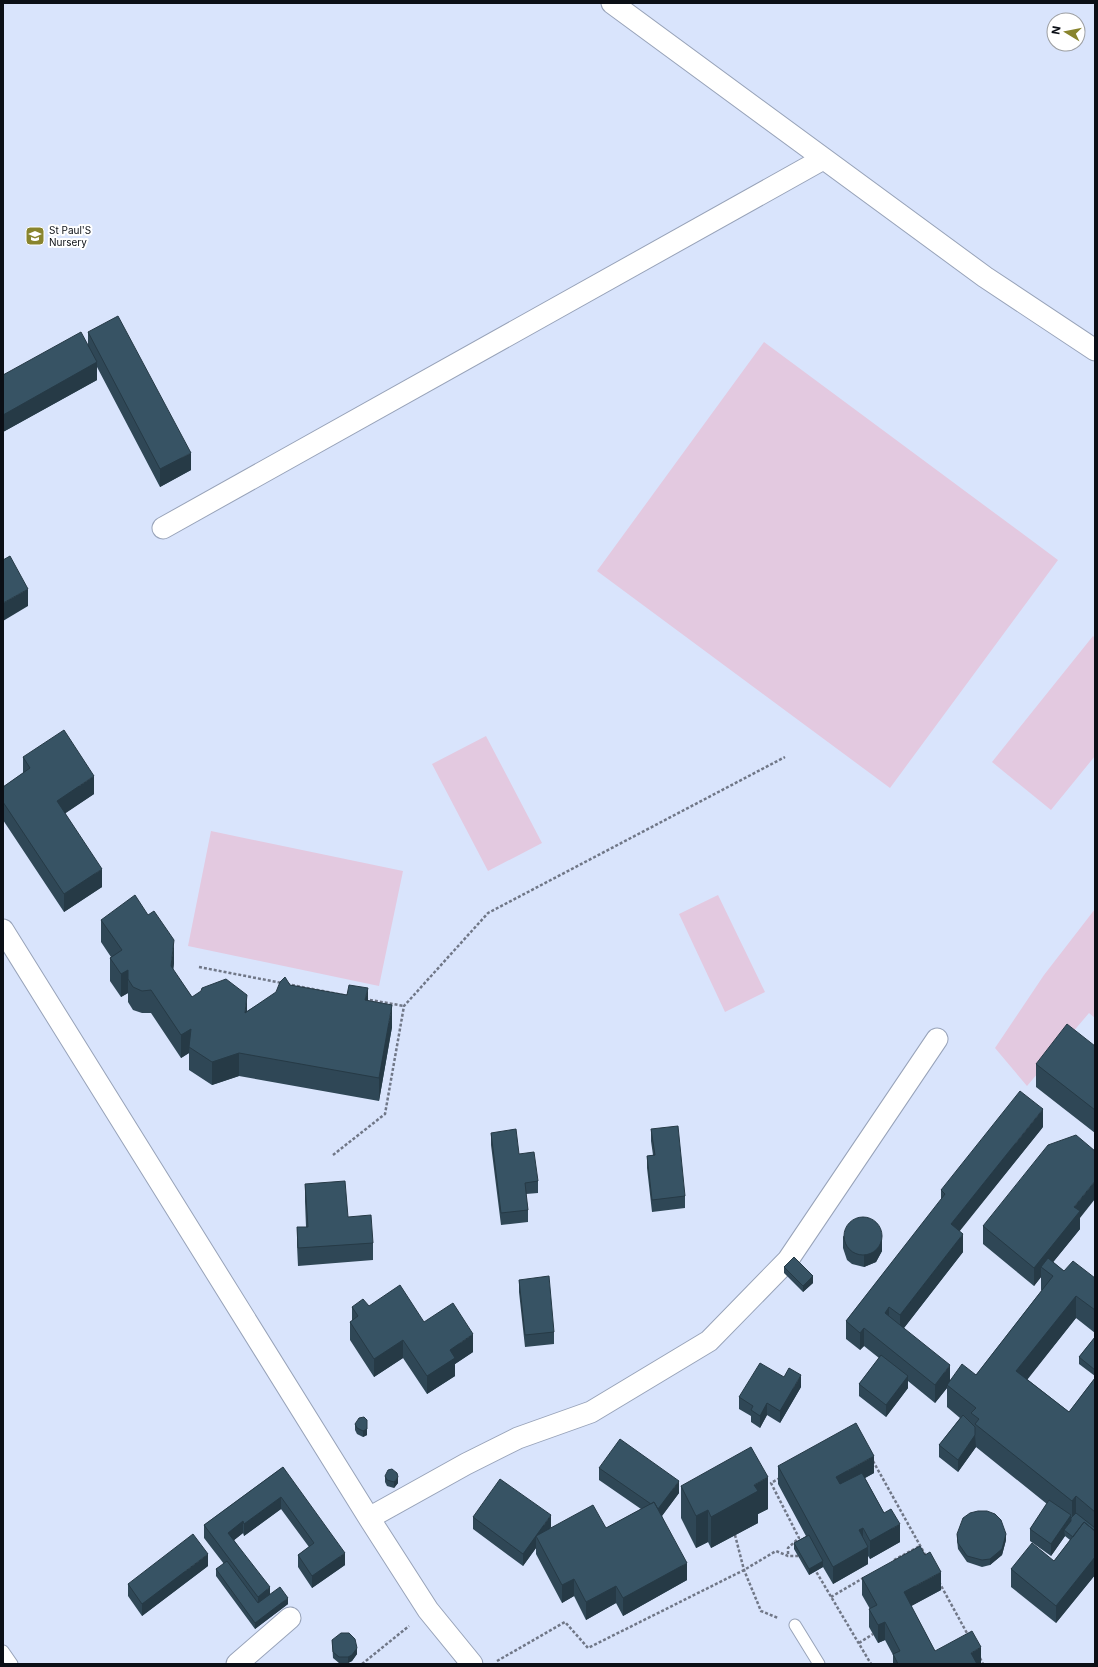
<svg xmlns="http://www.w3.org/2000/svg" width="1098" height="1667" font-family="Inter,sans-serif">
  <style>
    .green { fill: #e3c9e0 }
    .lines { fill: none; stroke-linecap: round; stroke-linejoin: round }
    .lane-casing { stroke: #98a3b9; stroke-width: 13 }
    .street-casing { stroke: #98a3b9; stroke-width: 23 }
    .path { stroke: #707787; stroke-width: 2.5; stroke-dasharray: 3 2; stroke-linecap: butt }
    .lane { stroke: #fff; stroke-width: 11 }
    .street { stroke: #fff; stroke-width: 21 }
    .wall { fill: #2f4756 }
    .shaded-wall { fill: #263a46 }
    .building { fill: #375364; stroke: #263a46 }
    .labels { text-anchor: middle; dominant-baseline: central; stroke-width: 4; stroke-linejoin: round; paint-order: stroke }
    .poi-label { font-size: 10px; fill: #0b0f16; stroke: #fff; text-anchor: start }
  </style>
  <rect width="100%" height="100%" fill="#d9e4fc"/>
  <path class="green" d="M764 342 1058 560 890 788 597 571Z
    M1093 636 1095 638V756L1051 810 992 762Z
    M486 736 542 843 488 871 432 764Z
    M211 831 403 871 379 986 188 946Z
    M718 895 765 992 725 1012 679 914Z
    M1095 909V1018L1089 1013 1027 1086 995 1048 1044 975Z"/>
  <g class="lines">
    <defs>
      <path id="lane" d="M795 1625 819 1664
        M3 1651 12 1664"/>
      <path id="street" d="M612 3 985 277 1095 350
        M163 528 823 159
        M3 930 369 1518 428 1610 472 1664
        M369 1518 466 1464 518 1438 591 1412 709 1341 788 1260 937 1039
        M237 1664 290 1618"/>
    </defs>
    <use href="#lane" class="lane-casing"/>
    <use href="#street" class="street-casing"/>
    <path class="path" d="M199 967 282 983
      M287 984 348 996
      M365 999 404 1006
      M333 1155 385 1114 404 1006 488 913 785 757
      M873 1461 927 1558
      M780 1478 771 1483 799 1538 788 1548V1556
      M735 1535 744 1570 761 1611 778 1618
      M894 1560 920 1546
      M814 1568 871 1664
      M939 1582 968 1635
      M831 1597 865 1577
      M859 1643 873 1634
      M980 1658 983 1664
      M497 1661 565 1622 588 1648 744 1570 776 1551 788 1556H799
      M362 1664 409 1626"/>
    <use href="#lane" class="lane"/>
    <use href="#street" class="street"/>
  </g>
  <path class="wall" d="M88 332 191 470 160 487 97 367V380L3 432V375L88 345Z
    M23 757 94 794 65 813 102 887 64 912 3 820V787L23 773Z
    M101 920 174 963 173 970 192 997 247 1011 290 985 368 1000 392 1027 379 1101 239 1076 212 1085 189 1070V1053L181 1058 151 1013H142L133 1010 128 1002V993L121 997 110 981V958L111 957 101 942Z
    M1095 1046V1133L1036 1087V1064Z
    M1043 1127 959 1231 963 1252 904 1328 950 1380 976 1375 1042 1290H1041V1277L1034 1286 983 1244V1226L1080 1218V1229L1053 1262 1064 1271 1095 1278V1333L1076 1318 1027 1379 1069 1412 1095 1378V1575L1056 1623 1011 1587V1569L1054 1561 1070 1540 1065 1536 1051 1556 1030 1541V1529L1047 1504 976 1447 958 1472 939 1457V1445L960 1418 947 1407V1388L935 1403 908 1381V1388L886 1417 859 1396V1384L879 1358 864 1346 860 1350 846 1339V1321L941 1200V1190Z
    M651 1129 685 1196V1208L652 1212 647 1168V1156L653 1155 651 1141Z
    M491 1133 538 1181V1193L526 1194 528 1210V1222L501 1225 491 1145Z
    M305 1184 348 1217 373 1243V1260L298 1266 297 1245V1227H306L305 1201Z
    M843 1236 882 1251 876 1262 864 1267 852 1264 847 1260 843 1248Z
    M784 1267 813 1283 803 1292 784 1273Z
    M519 1280 554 1332V1344L525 1347 519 1292Z
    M369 1306 424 1322 473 1352 455 1364V1376L427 1394 403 1358 374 1377 350 1340V1322L352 1321V1307Z
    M1095 1337V1376L1079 1364V1357Z
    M801 1387 780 1423 767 1415 760 1428 751 1422V1416L739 1409V1397Z
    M355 1424 367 1426V1435L363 1437 357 1434 355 1430Z
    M778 1466 874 1473 865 1478 900 1542 870 1559 868 1556V1564L833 1584 823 1567 809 1575 794 1549V1543L806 1536 778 1484Z
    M283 1467 345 1565 312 1588 298 1567V1555L309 1547 281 1509 244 1536 243 1533 234 1540 270 1594 288 1604 255 1629 216 1576V1569L224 1564 204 1538V1525Z
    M599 1468 679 1493 662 1516 687 1580 623 1616 616 1603 586 1620 574 1596 562 1603 536 1554V1548L523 1566 473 1529V1517L551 1527 550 1529 606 1528 641 1509 599 1480Z
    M385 1476 398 1483 394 1488 387 1486 385 1482Z
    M681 1486 768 1509 758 1514V1523L711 1548 708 1542 696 1548 681 1518Z
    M957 1534 1006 1540 1002 1555 990 1565 982 1567 967 1562 958 1549 957 1540Z
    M208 1566 142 1616 128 1596V1584Z
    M862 1578 941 1590 911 1606 935 1651 981 1664H893V1655L885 1640 878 1643 869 1627V1609H870L862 1595Z
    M332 1640 357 1654 352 1661 348 1663H339L333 1658Z"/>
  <path class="shaded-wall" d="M97 362V380L3 432V415Z
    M191 453V470L160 487V469Z
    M28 589V606L3 621V603Z
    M94 776V794L57 819V801Z
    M102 869V887L64 912V894Z
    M174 940V963L171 989V966Z
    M128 970V993L121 997V974Z
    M368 988V1011L365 1000Z
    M247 995V1018L245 1013Z
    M392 1005V1027L379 1101V1078Z
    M191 1029 189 1053 181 1058V1035Z
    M239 1053V1076L212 1085V1062Z
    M1043 1109V1127L951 1242V1224Z
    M1095 1181V1199L1080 1218V1229L1046 1271 1041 1267V1277L1034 1286V1268L1074 1207Z
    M963 1234V1252L900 1333V1315Z
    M882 1239V1251L876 1262 864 1267V1255Z
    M813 1276V1283L803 1292V1286Z
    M1076 1296V1318L1016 1394V1371Z
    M889 1307V1325L885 1313Z
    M864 1328V1346L860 1350V1333Z
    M473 1334V1352L455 1364V1376L427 1394V1376L450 1350Z
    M403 1340V1358L374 1377V1359Z
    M950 1365V1383L947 1385V1388L935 1403V1385Z
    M801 1375V1387L780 1423V1411Z
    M908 1376V1388L886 1417V1405Z
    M767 1403V1415L760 1428V1416Z
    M367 1420V1435L363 1437V1431Z
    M975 1435 976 1447 958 1472V1460Z
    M874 1456V1473L836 1494V1477Z
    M398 1477V1483L394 1488V1482Z
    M768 1477V1509L758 1514V1523L711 1548V1517L754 1485Z
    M679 1481V1493L658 1521V1509Z
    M1076 1496V1519L1072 1524V1501Z
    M281 1497V1509L244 1536V1524Z
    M708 1510V1542L696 1548V1516Z
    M551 1515V1527L540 1543 536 1536V1548L523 1566V1554Z
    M1071 1515V1527L1064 1530 1065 1536 1051 1556V1544Z
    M243 1521V1533L228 1545V1533Z
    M900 1524V1542L870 1559V1541Z
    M863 1528V1546L859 1530Z
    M1006 1534V1540L1002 1555 990 1565V1559Z
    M868 1547V1564L833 1584V1567Z
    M345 1553V1565L312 1588V1576Z
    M208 1554V1566L142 1616V1604Z
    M1095 1557V1575L1056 1623V1606Z
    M823 1561V1567L809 1575V1569Z
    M687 1563V1580L623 1616V1598Z
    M941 1572V1590L904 1610V1592Z
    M574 1579V1596L562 1603V1585Z
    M616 1586V1603L586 1620V1602Z
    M270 1587V1599L258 1609V1597Z
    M288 1598V1604L255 1629V1623Z
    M885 1622V1640L878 1643V1625Z
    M981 1647V1664H971V1653Z
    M357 1648V1654L352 1661 348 1663V1657Z"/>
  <path class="building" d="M118 316 191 453 160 469 88 332Z
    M81 332 97 362 3 415V375Z
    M10 556 28 589 3 603V560Z
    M64 730 94 776 57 801 102 869 64 894 3 802V787L30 768 23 757Z
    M135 895 148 915 154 911 174 940 171 966 192 997 201 991 202 988 226 979 247 995 245 1013 276 992 280 982 285 977 290 985 347 995 349 985 368 988 365 1000 392 1005 379 1078 239 1053 212 1062 189 1047 191 1029 181 1035 151 990 142 991 133 987 128 979V970L121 974 110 958 122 950 101 920Z
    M1067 1024 1095 1046V1110L1036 1064Z
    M1020 1091 1043 1109 951 1224 963 1234 900 1315 889 1307 885 1313 950 1365 935 1385 864 1328 860 1333 846 1321 945 1194 941 1190Z
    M678 1126 685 1196 652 1200 647 1156 655 1155 651 1129Z
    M516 1129 519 1154 534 1152 538 1181 525 1183 528 1210 501 1213 491 1133Z
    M1076 1135 1095 1151V1181L1074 1207 1080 1211 1034 1268 983 1226 1048 1145Z
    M345 1181 348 1217 371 1215 373 1243 298 1248 297 1227H308L305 1184Z
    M844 1236a19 19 0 1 1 38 0a19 19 0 1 1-38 0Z
    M794 1257 813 1276 803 1286 784 1267Z
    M1048 1258 1064 1271 1073 1261 1095 1278V1310L1076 1296 1016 1371 1069 1412 1095 1378V1512L1076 1496 1072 1501 975 1424 979 1419 971 1413 976 1408 947 1385 962 1364 976 1375 1053 1276 1041 1267Z
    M549 1276 554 1332 525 1335 519 1280Z
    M400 1285 424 1322 453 1303 473 1334 450 1350 455 1358 427 1376 403 1340 374 1359 350 1322 358 1316 352 1307 363 1299 369 1306Z
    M1095 1337V1370L1079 1357Z
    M881 1355 908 1376 886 1405 859 1384Z
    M760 1363 784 1377 789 1368 801 1375 780 1411 767 1403 760 1416 751 1410 753 1406 739 1397Z
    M963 1415 975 1427V1435L958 1460 939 1445Z
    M364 1417 367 1420V1429L363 1431 357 1428 355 1424 359 1418Z
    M856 1423 874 1456 836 1477 840 1484 862 1473 884 1513 891 1509 900 1524 870 1541 863 1528 859 1530 868 1547 833 1567 778 1466Z
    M620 1439 679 1481 658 1509 654 1502 651 1504 599 1468Z
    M751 1447 768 1477 754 1485 758 1491 711 1517 708 1510 696 1516 681 1486Z
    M283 1467 345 1553 312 1576 298 1555 314 1543 281 1497 244 1524 243 1521 228 1533 270 1587 258 1597 204 1525Z
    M392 1469 397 1473 398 1477 394 1482 387 1480 385 1476 388 1470Z
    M500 1479 551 1515 523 1554 473 1517Z
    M1049 1500 1071 1515 1051 1544 1030 1529Z
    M654 1502 687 1563 623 1598 616 1586 586 1602 574 1579 562 1585 536 1536 593 1505 606 1528Z
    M978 1511H987L995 1514 1001 1520 1006 1534 1002 1549 990 1559 982 1560 967 1556 958 1543 957 1534 963 1518 970 1513Z
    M1076 1513 1095 1528V1531L1084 1522 1073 1537 1064 1530 1071 1521V1518Z
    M1084 1522 1095 1531V1557L1056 1606 1011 1569 1032 1543 1054 1561Z
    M193 1534 208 1554 142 1604 128 1584Z
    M809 1535 823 1561 809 1569 794 1543Z
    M920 1546 925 1555 930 1552 941 1572 904 1592 935 1651 972 1631 981 1647 971 1653 977 1664H898L893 1654 900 1651 885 1622 878 1625 869 1609 877 1605 862 1578Z
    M227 1561 258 1603 280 1587 288 1598 255 1623 216 1569Z
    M341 1633H349L355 1639 357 1648 352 1655 348 1657H339L333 1652 332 1640Z"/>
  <defs>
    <symbol id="school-square" viewBox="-11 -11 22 22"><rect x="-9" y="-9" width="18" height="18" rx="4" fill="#88842d" stroke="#fff"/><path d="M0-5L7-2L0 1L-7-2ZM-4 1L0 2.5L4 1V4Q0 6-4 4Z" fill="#fff"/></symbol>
  </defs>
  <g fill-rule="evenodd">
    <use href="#school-square" x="24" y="225" width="22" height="22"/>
  </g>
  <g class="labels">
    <g class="poi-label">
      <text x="49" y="230">St Paul'S<tspan x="49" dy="12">Nursery</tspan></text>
    </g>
  </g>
  <rect width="1098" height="1667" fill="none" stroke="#0b0f16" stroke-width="8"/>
  <g transform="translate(1066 32) rotate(280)"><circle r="19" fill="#ffffff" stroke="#9d9fa2"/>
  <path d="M0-3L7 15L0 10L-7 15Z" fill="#88842d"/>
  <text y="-6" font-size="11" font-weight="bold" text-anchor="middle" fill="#0b0f16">N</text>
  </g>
</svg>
